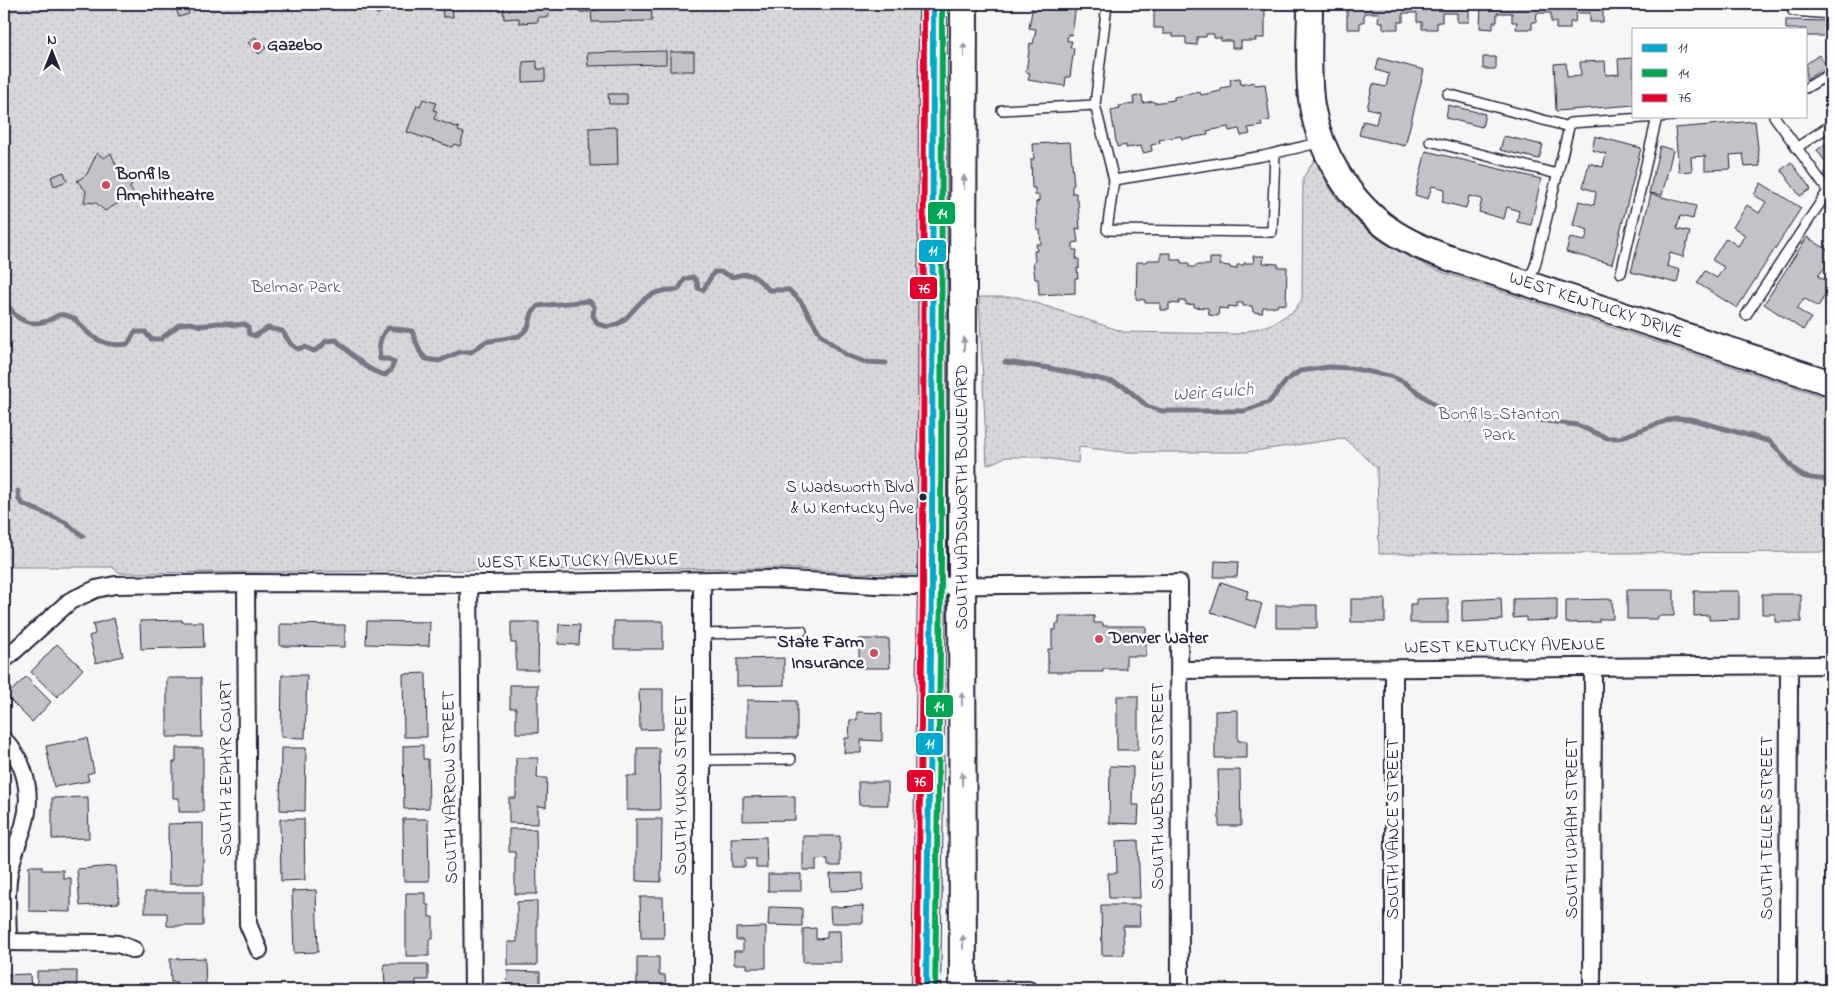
<svg xmlns="http://www.w3.org/2000/svg" width="1835" height="994" font-family="'Indie Flower',sans-serif">
  <style>
    .green { fill: url(#green-dots); stroke: #7c7c8b }
    .lines { fill: none; stroke-linecap: round; stroke-linejoin: round }
    .stream { stroke: #767685; stroke-width: 5 }
    .building { fill: #c2c2c9; stroke: #22223b }
    .lane-casing { stroke: #22223b; stroke-width: 12 }
    .street-casing { stroke: #22223b; stroke-width: 20 }
    .secondary-casing { stroke: #22223b; stroke-width: 28 }
    .primary-casing { stroke: #22223b; stroke-width: 30 }
    .lane { stroke: #fff; stroke-width: 9 }
    .street { stroke: #fff; stroke-width: 16 }
    .secondary { stroke: #fff; stroke-width: 24 }
    .primary { stroke: #fff; stroke-width: 26 }
    .bus-1-casing { stroke: #fff; stroke-width: 10 }
    .bus-2-casing { stroke: #fff; stroke-width: 10 }
    .bus-3-casing { stroke: #fff; stroke-width: 10 }
    .bus-1 { stroke: #00a9ce; stroke-width: 6 }
    .bus-2 { stroke: #00a651; stroke-width: 6 }
    .bus-3 { stroke: #e4002b; stroke-width: 6 }
    .oneway { fill: #9c9ca7 }
    .poi-dot { fill: #d1495b; stroke: #fff; stroke-width: 2 }
    .bus-dot { fill: #22223b; stroke: #fff; stroke-width: 2 }
    .labels { text-anchor: middle; dominant-baseline: central; stroke-width: 5; stroke-linejoin: round; paint-order: stroke }
    .bus-label { font-size: 17px; fill: #22223b; stroke: #fff; text-anchor: end }
    .poi-label { font-size: 18px; font-weight: bold; fill: #22223b; stroke: #fff; text-anchor: start }
    .park-label { font-size: 18px; fill: #58586b; stroke: #fff }
    .street-label { font-size: 18px; fill: #22223b; stroke: #fff }
    .water-label { font-size: 19px; font-style: italic; fill: #5a5a6d; stroke: #fff }
    .line-badge { stroke: #fff; stroke-width: 2 }
    .badge-label { font-size: 14px; text-anchor: middle; font-weight: bold; fill: #fff }
  </style>
  <defs>
    <pattern id="green-dots" width="8" height="8" patternUnits="userSpaceOnUse" patternTransform="scale(1.25)"><rect width="8" height="8" fill="#d7d7db"/><path d="M2 2h.1M6 6h.1" fill="none" stroke="#b8b8bd" stroke-width="1.8" stroke-linecap="round"/></pattern>
  </defs>
  <rect width="100%" height="100%" fill="#f6f6f7"/>
  <filter id="ink" filterUnits="userSpaceOnUse"><feTurbulence type="fractalNoise" baseFrequency=".02" numOctaves="2"/><feDisplacementMap in="SourceGraphic" scale="10" xChannelSelector="R" yChannelSelector="G"/><feConvolveMatrix kernelMatrix="1 2 1 2 8 2 1 2 1" color-interpolation-filters="sRGB"/></filter>
  <g filter="url(#ink)">
    <path class="green" d="M4 4H923L922 575 858 573 782 568 120 573 112 567H4Z
      M1315 159C1321 170 1326 183 1333 193 1360 233 1399 254 1442 272L1831 399V552L1379 554 1377 468 1344 438 1247 452H1123L1079 447 1078 463 1038 457H1006L987 465 979 297H1018L1124 332 1238 334 1272 324 1294 311 1302 299 1303 178Z"/>
    <g class="lines">
      <path class="stream" d="M4 306 10 308C17 321 32 326 47 321 55 318 58 312 68 316 74 317 79 323 83 328 96 342 110 347 128 344L135 332H145L151 339H161L180 324 190 323 202 326 216 323H226L235 325 245 324 248 327 249 334 255 336 268 328 282 331 291 344 298 349 305 347 314 351 321 347 326 341 336 340C350 352 367 372 385 375L391 370 394 362 388 359H380C378 347 379 337 388 328L412 331 420 352 426 359 439 361 460 352H471L485 342 519 336 528 328 532 313 538 306 589 301 594 306 593 316 598 324C602 325 607 327 610 326 624 325 632 310 641 302 651 293 665 289 678 290L685 279 693 277 697 282 698 288 703 290 714 272H721L733 277C753 270 755 277 769 290H789L801 302 821 335 846 355 865 362 886 363
        M1005 362 1049 368 1113 382 1125 387 1147 406 1162 411H1244L1269 402 1287 380 1300 371 1329 367 1350 368 1390 376 1404 382 1450 416 1468 420 1517 417 1577 425 1607 438H1619L1674 418 1690 419 1769 441C1782 450 1790 470 1803 476 1810 479 1823 479 1831 480
        M18 491 19 500 23 504 65 522 83 536"/>
    </g>
    <path class="building" d="M368 4H389L378 15Z
      M442 4H452L453 17H443Z
      M503 4H548L549 17H538V22L519 23V18L504 19Z
      M579 4H589V12H579Z
      M1033 4 1076 5 1072 35 1068 34 1067 41H1072L1070 48H1074L1070 77H1066L1065 86 1028 80 1030 73 1026 72 1030 43 1033 44 1036 29 1029 28Z
      M1154 4H1265V38H1255L1256 41H1241V48H1232V41H1221V38H1214V34H1206V37H1197V45L1186 44V37H1173V34H1163V28H1154Z
      M1347 4H1469V22H1457V13H1442V22H1437V29H1422V22H1417V13H1403V22H1398V29H1383V22H1378L1379 13H1364V22H1360V29H1347Z
      M1481 4H1603V22H1590V13H1576L1575 22H1570V29H1556V22H1551V13H1537L1536 22H1532V29H1516L1517 22H1512V13H1497V22H1493V29L1480 28Z
      M186 5 189 14 179 17 176 9Z
      M651 5 652 21 592 22 591 10H598L597 6Z
      M1786 20 1826 21 1825 36H1806V29H1786Z
      M255 37 266 48 259 54 248 43Z
      M666 51V64L588 66 587 53Z
      M670 52H694V71H670Z
      M1819 55 1827 66 1806 80V64Z
      M1483 57H1496V69H1483Z
      M1379 58 1424 70 1405 146 1359 135 1363 121 1376 124 1379 111 1367 108 1373 84 1386 87 1389 74 1376 70Z
      M1633 58 1634 105 1556 111 1554 64 1566 63 1567 77 1581 76 1580 62 1605 61 1606 75 1619 74 1618 59Z
      M537 61V69H545V81L523 82V62Z
      M1240 78 1241 85 1254 82 1255 85 1265 84 1270 120 1261 122 1262 126 1248 128 1250 134 1241 136 1239 129 1229 131 1228 127 1207 131 1208 135 1182 139 1181 136 1159 140 1160 143 1151 145 1152 151 1143 153 1141 146 1126 148V145L1117 147 1111 111 1120 109 1119 106 1134 104 1133 97 1142 95 1143 103 1153 101 1154 103 1174 100V97L1200 92 1201 95 1221 91V88L1231 86 1230 79Z
      M608 94H627V104H609Z
      M423 99 436 103 433 110 437 111 434 119 459 128 458 131 464 133 460 146 454 144 452 147 407 132 417 105 420 106Z
      M1448 105 1485 114 1482 127 1446 118Z
      M1755 121 1760 166 1745 167 1743 154 1730 155 1731 169 1705 170V156L1691 157 1692 171 1679 172 1675 128Z
      M617 127 618 165 590 166 589 128Z
      M1504 136 1543 145 1539 159 1500 150Z
      M1595 136 1641 148 1612 264 1566 252 1570 238 1585 241 1588 230 1573 225 1579 201 1594 205 1596 192 1583 187 1589 163 1603 167 1606 154 1592 150Z
      M1831 140V170L1817 150Z
      M1070 142 1074 185 1072 186V193H1076V200H1078L1080 229 1076 228 1078 242 1073 243V250H1077L1076 259H1079V269L1077 268 1078 278H1075V293L1039 295 1038 279H1035L1033 262 1035 261 1034 251H1037L1036 244H1041L1040 230H1037L1036 202 1039 201V195H1035V188H1032L1031 159H1034L1033 144Z
      M1660 146 1673 150 1662 195 1649 193Z
      M1426 151 1541 179 1531 225 1517 222 1519 211 1507 207 1504 219 1479 212 1482 199 1469 196 1466 208 1442 202 1445 189 1432 186 1428 199 1415 195Z
      M97 153 104 158 111 153 116 165 124 175 134 179 130 188 134 194 105 211 96 203 84 202 86 191 77 181 87 174Z
      M1791 162 1811 189 1800 196 1781 170Z
      M64 172 67 181 54 186 51 177Z
      M1761 183 1801 208 1737 308 1697 283 1705 271 1717 278 1724 267 1712 260 1726 238 1738 246 1745 235 1733 227 1747 205 1759 213 1766 202 1754 195Z
      M1651 194 1696 206 1693 219 1680 216 1677 229 1690 232 1683 257 1670 253 1667 266 1680 270 1677 283 1631 272Z
      M1807 237 1831 252V269L1826 266 1818 276 1831 284 1818 307 1804 298 1797 309 1811 318 1803 330 1764 304Z
      M1161 253H1171V260H1181V263H1189V267H1196V265H1210V258H1220V265L1230 266V268L1237 269V265H1244V263H1254L1253 256H1264L1263 263 1278 264V267H1287L1286 305 1278 304 1277 307H1263L1262 313 1253 312 1252 306H1243V303H1237V307L1228 306 1229 309 1219 308 1218 316 1209 315 1208 308 1194 307V304L1186 305V301H1179V304L1169 303V310H1160V303H1145V300L1136 299 1137 262H1146L1147 260H1161Z
      M1215 561 1238 562 1237 577H1214Z
      M1221 582 1248 591 1246 599 1262 604 1255 627 1211 612Z
      M1627 590H1674V616H1658V619H1627Z
      M1694 591H1739V619L1709 620V615L1694 616Z
      M1762 594H1801V622H1775V614H1762Z
      M1448 598V623H1410V604H1416V599Z
      M1501 598 1502 620 1462 622V600Z
      M1557 598V620L1526 621V617L1513 618V599Z
      M1351 599H1385V622H1351Z
      M1612 599 1613 619H1599V622L1566 623V600Z
      M1276 605H1317V628H1276Z
      M1059 616H1094V623H1103V626H1146V656H1126V669H1103V672H1048V649H1052V630H1056V624H1059Z
      M114 618 123 656 96 663 89 636 95 634 93 624Z
      M182 620V622H203L204 647 141 649 140 621Z
      M367 621 430 622 429 646 366 644Z
      M614 621H663V649H614Z
      M511 622H539L538 670H516V643H511Z
      M280 624 345 625V647L280 646Z
      M559 624 580 625 579 645 558 644Z
      M859 639H889L890 668H859Z
      M57 644 83 669 57 697 31 672Z
      M784 658V685L737 686V659Z
      M426 673 427 737H404L403 674Z
      M282 675H307L305 738 281 737Z
      M26 677 51 702 32 722 6 696Z
      M167 678H201L202 737H167Z
      M510 685H538V733H516V708H510Z
      M639 689H663V729L640 730Z
      M1117 696H1138V750H1117Z
      M747 700 797 701V738H747Z
      M1238 710V741H1247V758H1215V711Z
      M857 712 882 713V741L861 740V753H844L845 738H849L850 720H857Z
      M87 738 94 772 87 774 89 781 54 787 46 746Z
      M423 745V759H428L429 808 404 809 403 746Z
      M176 748H203V812H179V798H173V762H176Z
      M281 748H306L305 811 280 810Z
      M637 748H659L660 810H627V776H637Z
      M516 758H538L537 778H547L546 807 538 806V824L509 823V798H516Z
      M1110 766 1133 767 1132 805H1139L1138 824 1109 823Z
      M1218 770H1240L1241 826H1219Z
      M858 782H888V805H859Z
      M795 796V820L743 821V797Z
      M88 797 89 838 52 839V798Z
      M280 819H304L305 880 281 881Z
      M403 819H428L429 881H404Z
      M636 819H662L661 882 636 881Z
      M203 823V884H169L168 824Z
      M509 829H536L537 894H515V852H509Z
      M803 836H840V866H828V859L816 860V870H803Z
      M766 837 767 868H756V859H745V867H732L731 838Z
      M1138 840 1140 898H1109L1108 873H1117L1116 841Z
      M29 866H42V870H63V878H71V912L29 911Z
      M116 866 119 903 80 906 77 869Z
      M863 873V890L831 891 830 874Z
      M768 874H801V891H768Z
      M316 890 318 952 294 953 292 891Z
      M145 892H203V926H167V913H145Z
      M406 893H426V905H429V917H433V939H429V956H406Z
      M640 897H663L664 938H641Z
      M537 901V965H508V942H517V902Z
      M1101 905H1139L1140 926H1123L1124 955H1102Z
      M863 906V923H831L830 907Z
      M769 907 802 908V926L768 925Z
      M766 927V968H747V964H734V951H743V940H736V928Z
      M816 928V939L827 938V931H840L841 962H803V929Z
      M637 957H659V975H665L666 990H637Z
      M205 958 206 989 177 990V982H171L170 959Z
      M384 964H428V980H416V990H385Z
      M37 971H77V990H37Z
      M508 971 540 972V990H507Z
      M30 974 31 990H4V975Z"/>
    <g class="lines">
      <defs>
        <path id="lane" d="M1107 4 1095 105 1114 180 1263 156 1322 142
          M1793 4V11L1831 14
          M1806 88 1831 73
          M1448 94 1569 127
          M1002 110 1095 105
          M1774 116 1831 195
          M1430 141 1557 174
          M1796 148 1831 125
          M1114 180 1107 230 1272 232 1275 153
          M1621 273 1657 117
          M1527 284 1535 266 1570 123 1673 116
          M1746 315 1828 191
          M702 634 802 631
          M702 760 791 759"/>
        <path id="street" d="M702 580V990
          M246 583 248 924 259 950
          M469 584 473 990
          M4 660 70 601 96 589 115 585 246 583 489 584 772 579 876 585 914 586 1179 583 1180 990
          M1394 669V990
          M1179 670 1831 665
          M4 740C26 762 33 795 24 825 19 841 12 856 9 873 5 895 8 919 8 942
          M4 942 104 943 118 944 134 950
          M963 990H1029
          M1592 990 1593 666
          M1788 990 1789 665"/>
        <path id="secondary" d="M1310 4C1310 37 1307 73 1312 106 1320 153 1350 202 1389 229 1410 244 1434 253 1458 261L1831 383"/>
        <path id="primary" d="M926 990 932 586 933 4
          M963 990 962 568 964 4"/>
      </defs>
      <use href="#lane" class="lane-casing"/>
      <use href="#street" class="street-casing"/>
      <use href="#secondary" class="secondary-casing"/>
      <use href="#primary" class="primary-casing"/>
      <use href="#lane" class="lane"/>
      <use href="#street" class="street"/>
      <use href="#secondary" class="secondary"/>
      <use href="#primary" class="primary"/>
      <defs>
        <path id="bus-1" d="M926 990 932 586 933 4"/>
        <path id="bus-2" d="M935 990 941 586 942 4"/>
        <path id="bus-3" d="M917 990 923 586 924 4"/>
      </defs>
      <use href="#bus-1" class="bus-1-casing"/>
      <use href="#bus-2" class="bus-2-casing"/>
      <use href="#bus-3" class="bus-3-casing"/>
      <use href="#bus-1" class="bus-1"/>
      <use href="#bus-2" class="bus-2"/>
      <use href="#bus-3" class="bus-3"/>
    </g>
    <defs><path id="oneway-solid" d="M-6-.8H1V-3.2L6.5 0L1 3.2V.8H-6Z" transform="scale(1.25)"/></defs>
    <g class="oneway">
      <use href="#oneway-solid" transform="translate(964 50) rotate(-90)"/>
      <use href="#oneway-solid" transform="translate(964 182) rotate(-90)"/>
      <use href="#oneway-solid" transform="translate(964 344) rotate(-90)"/>
      <use href="#oneway-solid" transform="translate(962 699) rotate(-90)"/>
      <use href="#oneway-solid" transform="translate(962 779) rotate(-90)"/>
      <use href="#oneway-solid" transform="translate(963 942) rotate(-90)"/>
    </g>
  </g>
  <g class="poi-dot">
    <circle cx="257" cy="46" r="5"/>
    <circle cx="106" cy="185" r="5"/>
    <circle cx="1099" cy="639" r="5"/>
    <circle cx="874" cy="653" r="5"/>
  </g>
  <circle class="bus-dot" cx="923" cy="497" r="4.5"/>
  <g class="labels">
    <g class="bus-label">
      <text x="914" y="487">S Wadsworth Blvd<tspan x="914" dy="21">&amp; W Kentucky Ave</tspan></text>
    </g>
    <g class="poi-label">
      <text x="267" y="46">Gazebo</text>
      <text x="116" y="175">Bonfils<tspan x="116" dy="21">Amphitheatre</tspan></text>
      <text x="1109" y="639">Denver Water</text>
      <text x="864" y="643" text-anchor="end">State Farm<tspan x="864" dy="21">Insurance</tspan></text>
    </g>
    <g class="park-label">
      <text x="296" y="288">Belmar Park</text>
      <text x="1499" y="415">Bonfils-Stanton<tspan x="1499" dy="21">Park</tspan></text>
    </g>
    <g class="street-label">
      <text transform="translate(1596 306) rotate(18)">WEST KENTUCKY DRIVE</text>
      <text transform="translate(963 497) rotate(-90)">SOUTH WADSWORTH BOULEVARD</text>
      <text transform="translate(578 562) rotate(-1)">WEST KENTUCKY AVENUE</text>
      <text transform="translate(1505 647) rotate(-1)">WEST KENTUCKY AVENUE</text>
      <text transform="translate(227 768) rotate(-90)">SOUTH ZEPHYR COURT</text>
      <text transform="translate(682 785) rotate(-90)">SOUTH YUKON STREET</text>
      <text transform="translate(1159 786) rotate(-90)">SOUTH WEBSTER STREET</text>
      <text transform="translate(451 787) rotate(-91)">SOUTH YARROW STREET</text>
      <text transform="translate(1573 828) rotate(-90)">SOUTH UPHAM STREET</text>
      <text transform="translate(1768 828) rotate(-90)">SOUTH TELLER STREET</text>
      <text transform="translate(1394 829) rotate(-90)">SOUTH VANCE STREET</text>
    </g>
    <g class="water-label">
      <text transform="translate(1213 393) rotate(-4)">Weir Gulch</text>
    </g>
  </g>
  <g class="line-badge">
    <rect x="927" y="201" width="29" height="24" rx="5" fill="#00a651"/>
    <rect x="918" y="239" width="29" height="24" rx="5" fill="#00a9ce"/>
    <rect x="909" y="276" width="29" height="24" rx="5" fill="#e4002b"/>
    <rect x="925" y="694" width="29" height="24" rx="5" fill="#00a651"/>
    <rect x="915" y="732" width="29" height="24" rx="5" fill="#00a9ce"/>
    <rect x="906" y="769" width="28" height="24" rx="5" fill="#e4002b"/>
  </g>
  <g class="badge-label">
    <text x="942" y="218">14</text>
    <text x="933" y="255">11</text>
    <text x="924" y="293">76</text>
    <text x="939" y="711">14</text>
    <text x="930" y="748">11</text>
    <text x="920" y="786">76</text>
  </g>
  <rect width="1835" height="994" fill="none" stroke="#fff" stroke-width="20"/>
  <rect x="10" y="10" width="1815" height="974" fill="none" stroke="#22223b" stroke-width="2" filter="url(#ink)"/>
  <rect x="1632" y="28" width="175" height="90" fill="#ffffff" stroke="#a7a7b1"/>
  <rect x="1642" y="44" width="25" height="8" fill="#00a9ce" stroke="#a7a7b1"/>
  <text x="1678" y="52" font-size="15" fill="#22223b">11</text>
  <rect x="1642" y="69" width="25" height="8" fill="#00a651" stroke="#a7a7b1"/>
  <text x="1678" y="78" font-size="15" fill="#22223b">14</text>
  <rect x="1642" y="94" width="25" height="8" fill="#e4002b" stroke="#a7a7b1"/>
  <text x="1678" y="102" font-size="15" fill="#22223b">76</text>
  <g transform="translate(52 52)" stroke="#ffffff" stroke-width="4" paint-order="stroke">
  <path d="M0-4L9 19L0 12L-9 19Z" fill="#22223b"/>
  <text y="-8" font-size="14" font-weight="bold" text-anchor="middle" fill="#22223b">N</text>
  </g>
</svg>
